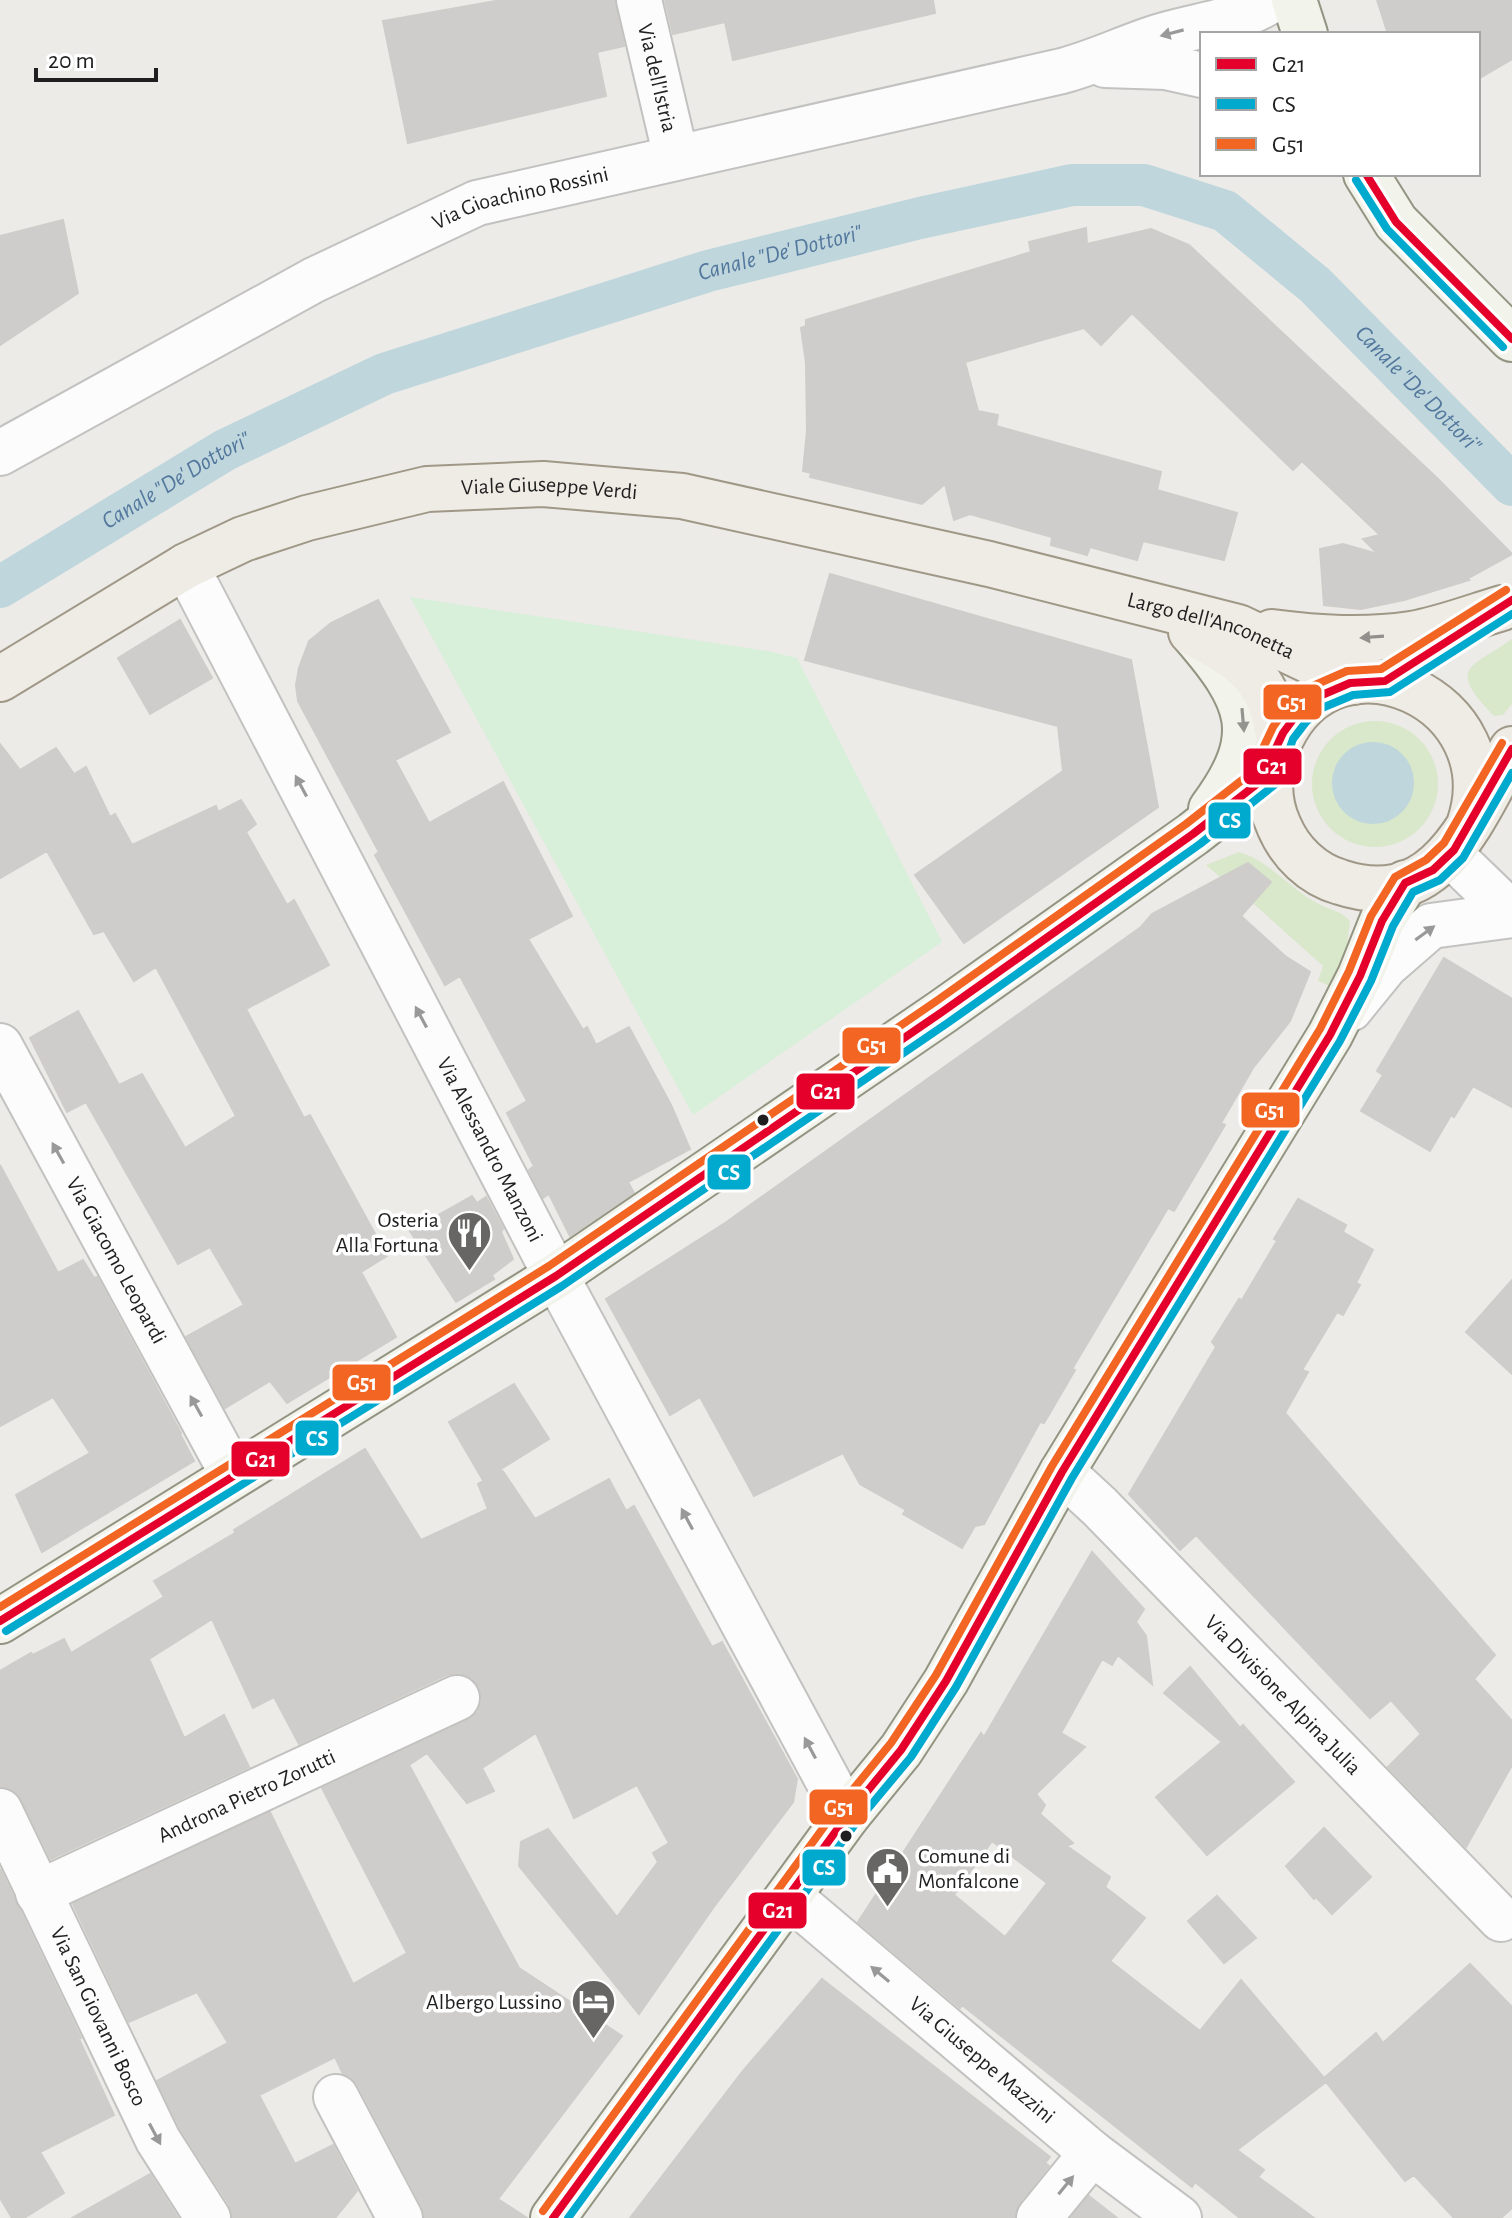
<svg xmlns="http://www.w3.org/2000/svg" width="1512" height="2218" font-family="'Alegreya Sans',sans-serif">
  <style>
    .grass { fill: #d9e7ca }
    .park { fill: #d8efd9 }
    .water { fill: #bed6dc }
    .lines { fill: none; stroke-linecap: round; stroke-linejoin: round }
    .canal { stroke: #bed6dc; stroke-width: 42 }
    .building { fill: #cfcdcb; stroke: #cfcdc9; stroke-width: 2; fill-rule: evenodd }
    .street-casing { stroke: #c2c2c0; stroke-width: 48 }
    .secondary-casing { stroke: #939482; stroke-width: 48 }
    .primary-casing { stroke: #a09887; stroke-width: 48 }
    .street { stroke: #fcfcfc; stroke-width: 44 }
    .secondary { stroke: #f2f3eb; stroke-width: 44 }
    .primary { stroke: #efece6; stroke-width: 44 }
    .bus-1-casing { stroke: #fff; stroke-width: 14 }
    .bus-2-casing { stroke: #fff; stroke-width: 14 }
    .bus-3-casing { stroke: #fff; stroke-width: 14 }
    .bus-1 { stroke: #e4002b; stroke-width: 8 }
    .bus-2 { stroke: #00a9ce; stroke-width: 8 }
    .bus-3 { stroke: #f26522; stroke-width: 8 }
    .oneway { fill: #999 }
    .oneway2 { fill: #91908c }
    .oneway3 { fill: #93948f }
    .bus-dot { fill: #1f1f1f; stroke: #fff; stroke-width: 3 }
    .labels { text-anchor: middle; dominant-baseline: central; stroke-width: 7; stroke-linejoin: round; paint-order: stroke }
    .street-label { font-size: 22px; fill: #1f1f1f; stroke: #fff }
    .poi-label { font-size: 22px; fill: #1f1f1f; stroke: #fff; text-anchor: end }
    .water-label { font-size: 24px; font-style: italic; fill: #53779d; stroke: #fff }
    .line-badge { stroke: #fff; stroke-width: 3 }
    .badge-label { font-size: 22px; text-anchor: middle; font-weight: bold; fill: #fff }
  </style>
  <rect width="100%" height="100%" fill="#ecebe8"/>
  <path class="grass" d="M1512 639V704L1503 715 1494 716C1445 666 1472 668 1512 639Z
    M1312 784a63 63 0 1 1 126 0a63 63 0 1 1-126 0Z
    M1239 852C1271 861 1292 892 1323 906 1334 911 1342 912 1350 921L1347 945 1330 986 1318 981 1323 966 1237 889 1215 884 1220 877 1206 865Z"/>
  <path class="park" d="M410 597 767 651 797 658 942 942 693 1115Z"/>
  <path class="water" d="M1332 783a41 41 0 1 1 82 0a41 41 0 1 1-82 0Z"/>
  <g class="lines">
    <path class="canal" id="s1" d="M0 587 225 450 384 374 708 271 920 218 1072 185H1144L1225 211 1315 285 1512 485"/>
  </g>
  <path class="building" d="M501 0H615L624 46 597 52 606 96 408 143 383 21Z
    M665 0H933L935 13 733 60 725 22 673 34Z
    M1377 0H1512V59L1478 79V34H1388Z
    M63 220 78 293 0 345V236Z
    M1086 228 1087 244 1151 229 1189 245 1437 478 1512 554 1467 579 1469 580 1404 600 1361 609 1324 605 1320 549 1343 544 1378 554 1363 539 1380 535 1302 461 1293 470 1132 313 1101 345 1084 328 965 362 978 411 998 415 996 426 1161 472 1157 490 1237 513 1224 560 1143 541 1137 560 1090 547 1087 555 1051 545 1052 537 970 514 954 520 945 484 922 504 810 477 811 473 803 471 807 431 806 363 801 328 806 326V320L1031 252 1029 242Z
    M830 574 1131 660 1158 807 964 943 915 875 1063 771 1058 726 805 660Z
    M378 600 450 732 395 760 429 823 503 782 572 916 528 939 583 1030 587 1027 596 1045 629 1027 671 1105 690 1149 628 1182 634 1193 570 1236 549 1194 543 1198 529 1170 534 1166 507 1113 527 1101 460 976 445 985 375 855 379 852 298 701 296 685 299 668 309 641 331 623Z
    M180 620 212 678 150 714 118 658Z
    M0 744 20 770 56 748 74 774 86 767 110 817 115 814 132 845 216 806 218 812 241 800 256 824 246 832 287 905 294 900 329 965 246 1009 304 1118 310 1115 387 1256 361 1272 396 1337 287 1403 270 1381 225 1408 186 1337 244 1305 210 1247 178 1264 86 1102 67 1112 30 1038 78 1011 119 1085 142 1074 185 1148 236 1116 156 967 134 981 104 931 94 934 47 851 0 878Z
    M1248 863 1271 882 1241 916 1285 956 1310 972 1290 1021 1253 1068 1221 1123 1225 1125 1174 1211 1168 1208 1072 1369 1075 1370 1044 1423 1040 1422 984 1524 975 1526 962 1548 903 1514 906 1510 860 1484 843 1453 754 1496 700 1397 670 1415 606 1299 725 1223 1141 927 1152 914Z
    M1444 958 1512 999V1107L1473 1086 1454 1117 1451 1115 1430 1151 1361 1111 1383 1075 1377 1071Z
    M0 1165 58 1273 83 1260 94 1278 97 1277 181 1433 180 1434 194 1461 42 1552 16 1495 90 1453 53 1397 0 1426Z
    M472 1196 477 1203 486 1197 503 1229 501 1232 513 1259 492 1275 494 1279 456 1302 410 1231Z
    M1298 1199 1346 1225 1343 1232 1373 1250 1356 1283 1360 1285 1343 1315 1337 1312 1302 1370 1308 1372 1285 1413 1495 1655 1474 1679 1512 1721V1765L1466 1847 1388 1767 1421 1734 1391 1700 1370 1718 1196 1535 1180 1550 1129 1494 1216 1347 1212 1342 1239 1299 1242 1300 1277 1241 1274 1239Z
    M1512 1280V1374L1466 1332Z
    M514 1384 549 1439 483 1480 449 1422Z
    M365 1449 421 1540 488 1509 478 1484 502 1470 535 1519 609 1479 626 1511 634 1506 712 1647 722 1642 797 1779 793 1802 713 1908 639 2014 519 1866 521 1842 548 1829 617 1917 658 1862 653 1853 669 1843 637 1785 574 1818 536 1733 482 1768 494 1791 467 1803 427 1753 409 1765 519 1968 622 2036 498 2199 527 2218H425L422 2206 358 2085 350 2076 343 2074 335 2057 259 2095 295 2164 333 2145 357 2191 335 2218H233L229 2204 180 2128 157 2081 228 2043 197 1992 129 2022 73 1904 270 1812 353 1984 407 1953 322 1788 468 1720 478 1712 482 1701 480 1688 472 1678 460 1673 446 1675 299 1744 274 1697 253 1708 212 1619 149 1659 184 1738 224 1715 249 1767 51 1859 22 1800 13 1790 0 1786V1671L31 1653 33 1655 64 1639 71 1653 164 1597 154 1581 235 1533 234 1530Z
    M1092 1552 1144 1609 1136 1622 1146 1636 1152 1684 1118 1655 1112 1665 1102 1659 1061 1733 1085 1747 1036 1794 1045 1805 1040 1814 1073 1843 1067 1846 1110 1877 1105 1887 1145 1918 1110 1961 1200 2031 1241 1980 1324 2078 1376 2033 1383 2043 1470 1964 1512 2007V2208L1501 2218H1454L1414 2175 1405 2181 1326 2082 1237 2150 1264 2170 1258 2177 1314 2218H1240L1195 2182 1192 2187 962 2005 960 2008 858 1922 981 1733 984 1737ZM992 1841 1047 1883 1005 1937 954 1895Z
    M1190 1667 1240 1728 1243 1725 1294 1782 1207 1855 1156 1797 1222 1742 1164 1693Z
    M1324 1828 1371 1877 1332 1914 1316 1897 1314 1899 1286 1866Z
    M0 1869 81 2038 79 2039 114 2115 40 2152 64 2193 24 2218H12L0 2198Z
    M1217 1896 1256 1938 1224 1963 1188 1921Z
    M822 1979 1050 2157 1045 2163 1049 2166 1020 2202 1015 2218H630L743 2071Z
    M150 2174 178 2218H72Z
    M1089 2196 1117 2218H1071Z"/>
  <g class="lines">
    <defs>
      <g id="street">
        <path id="s2" d="M639 0 676 157"/>
        <path d="M1105 65 1166 67 1202 75"/>
        <path id="s3" d="M0 453 314 280 477 203 1062 71C1096 62 1128 46 1161 36 1198 25 1240 21 1272 0"/>
        <path id="s4" d="M186 566 556 1276 847 1816"/>
        <path d="M1450 854 1512 914"/>
        <path d="M1350 1009 1385 966 1431 926 1512 915"/>
        <path id="s5" d="M0 1046 233 1475"/>
        <path id="s6" d="M1062 1472 1100 1507 1501 1919"/>
        <path id="s7" d="M0 1811 158 2140 208 2218"/>
        <path id="s8" d="M38 1893 457 1698"/>
        <path id="s9" d="M790 1897 1092 2153 1179 2218"/>
        <path d="M336 2097 400 2218"/>
        <path d="M1039 2218 1092 2153"/>
      </g>
      <path id="secondary" d="M1294 0 1305 34
        M1366 174 1396 222 1512 339
        M1194 635C1250 700 1266 735 1211 809
        M0 1621 556 1276 942 1012 1193 834 1271 773
        M553 2218 847 1816 901 1750 946 1681 1062 1472 1330 1035 1360 976 1382 921 1405 883"/>
      <g id="primary">
        <path d="M1191 632C1246 661 1270 677 1279 741"/>
        <path d="M1272 632C1319 638 1364 641 1411 634 1441 629 1472 617 1502 608"/>
        <path id="s10" d="M0 679 186 566 243 539 307 518 427 489 543 484 682 496 989 564 1238 627 1354 682"/>
        <path d="M1469 825C1512 700 1337 620 1281 739 1268 766 1266 798 1279 826 1290 852 1312 874 1340 882 1439 915 1473 817 1512 749"/>
      </g>
    </defs>
    <use href="#street" class="street-casing"/>
    <use href="#secondary" class="secondary-casing"/>
    <use href="#primary" class="primary-casing"/>
    <use href="#street" class="street"/>
    <use href="#secondary" class="secondary"/>
    <use href="#primary" class="primary"/>
    <defs>
      <path id="bus-1" d="M1366 174 1396 222 1512 339
        M0 1621 556 1276 942 1012 1193 834 1271 773 1275 750 1283 733 1297 714 1315 698 1350 683 1385 681 1512 600
        M553 2218 847 1816 901 1750 946 1681 1062 1472 1330 1035 1360 976 1382 921 1405 883 1433 870 1454 850 1512 749"/>
      <path id="bus-2" d="M1356 180 1387 229 1503 347
        M6 1631 562 1286 949 1022 1200 844 1278 782 1293 739 1306 722 1322 708 1353 695 1390 692 1512 614
        M568 2218 856 1823 911 1757 956 1687 1072 1478 1340 1041 1371 981 1393 926 1413 892 1440 880 1463 858 1512 773"/>
      <path id="bus-3" d="M0 1607 549 1266 935 1002 1186 824 1260 766 1264 746 1273 727 1288 706 1308 688 1347 671 1381 669 1506 590
        M543 2211 837 1809 891 1743 936 1675 1052 1466 1320 1029 1349 971 1371 916 1395 877 1426 860 1444 843 1502 743"/>
    </defs>
    <use href="#bus-1" class="bus-1-casing"/>
    <use href="#bus-2" class="bus-2-casing"/>
    <use href="#bus-3" class="bus-3-casing"/>
    <use href="#bus-1" class="bus-1"/>
    <use href="#bus-2" class="bus-2"/>
    <use href="#bus-3" class="bus-3"/>
  </g>
  <defs><path id="oneway-solid" d="M-6-.8H1V-3.2L6.5 0L1 3.2V.8H-6Z" transform="scale(2)"/></defs>
  <g class="oneway">
    <use href="#oneway-solid" transform="translate(1172 33) rotate(165)"/>
    <use href="#oneway-solid" transform="translate(301 786) rotate(-118)"/>
    <use href="#oneway-solid" transform="translate(1425 933) rotate(-36)"/>
    <use href="#oneway-solid" transform="translate(421 1017) rotate(-118)"/>
    <use href="#oneway-solid" transform="translate(58 1153) rotate(-119)"/>
    <use href="#oneway-solid" transform="translate(196 1406) rotate(-119)"/>
    <use href="#oneway-solid" transform="translate(687 1519) rotate(-118)"/>
    <use href="#oneway-solid" transform="translate(810 1748) rotate(-118)"/>
    <use href="#oneway-solid" transform="translate(880 1974) rotate(-140)"/>
    <use href="#oneway-solid" transform="translate(155 2134) rotate(62)"/>
    <use href="#oneway-solid" transform="translate(1066 2185) rotate(-51)"/>
  </g>
  <use class="oneway2" href="#oneway-solid" transform="translate(1372 637) rotate(176)"/>
  <use class="oneway3" href="#oneway-solid" transform="translate(1243 720) rotate(85)"/>
  <defs>
    <symbol id="restaurant-pin" viewBox="-11 -11 22 30"><path d="M0 17L-7.5 6A9.5 9.5 0 1 1 7.5 6Z" fill="#676665" stroke="#fff"/><path d="M-5-6h1v4h1v-4h1v4h1v-4h1v5L-1.5 .5V6h-2V.5L-5-1ZM5-6V6H3V1.5H1.5Q1.5-4 5-6Z" fill="#fff"/></symbol>
    <symbol id="civic-pin" viewBox="-11 -11 22 30"><path d="M0 17L-7.5 6A9.5 9.5 0 1 1 7.5 6Z" fill="#676665" stroke="#fff"/><path d="M-.6-6.5H3V-4.5H.6V-3L4-1V1h2V6H-6V1h2V-1L-.6-3ZM-1.2 2.5V6h2.4V2.5Z" fill="#fff"/></symbol>
    <symbol id="hotel-pin" viewBox="-11 -11 22 30"><path d="M0 17L-7.5 6A9.5 9.5 0 1 1 7.5 6Z" fill="#676665" stroke="#fff"/><path d="M-6-4.5h1.5V1H6V5H4.5V3h-9V5H-6ZM-4 0a1.8 1.8 0 1 1 3.6 0ZM.5 0V-2.5h3Q6-2.5 6 0Z" fill="#fff"/></symbol>
  </defs>
  <g fill-rule="evenodd">
    <use href="#restaurant-pin" x="444" y="1208" width="51" height="69"/>
    <use href="#civic-pin" x="862" y="1844" width="51" height="69"/>
    <use href="#hotel-pin" x="568" y="1976" width="51" height="69"/>
  </g>
  <g class="bus-dot">
    <circle cx="763" cy="1120" r="7"/>
    <circle cx="846" cy="1836" r="7"/>
  </g>
  <g class="labels">
    <g class="street-label">
      <text stroke="none"><textPath href="#s2" startOffset="80">Via dell'Istria</textPath></text>
      <text stroke="none"><textPath href="#s3" startOffset="582">Via Gioachino Rossini</textPath></text>
      <text stroke="none"><textPath href="#s10" startOffset="594">Viale Giuseppe Verdi</textPath></text>
      <text stroke="none"><textPath href="#s10" startOffset="1272">Largo dell'Anconetta</textPath></text>
      <text stroke="none"><textPath href="#s4" startOffset="658">Via Alessandro Manzoni</textPath></text>
      <text stroke="none"><textPath href="#s5" startOffset="244">Via Giacomo Leopardi</textPath></text>
      <text stroke="none"><textPath href="#s6" startOffset="314">Via Divisione Alpina Julia</textPath></text>
      <text stroke="none"><textPath href="#s8" startOffset="230">Androna Pietro Zorutti</textPath></text>
      <text stroke="none"><textPath href="#s7" startOffset="228">Via San Giovanni Bosco</textPath></text>
      <text stroke="none"><textPath href="#s9" startOffset="252">Via Giuseppe Mazzini</textPath></text>
    </g>
    <g class="poi-label">
      <text x="439" y="1220">Osteria<tspan x="439" dy="25">Alla Fortuna</tspan></text>
      <text x="918" y="1856" text-anchor="start">Comune di<tspan x="918" dy="25">Monfalcone</tspan></text>
      <text x="562" y="2002">Albergo Lussino</text>
    </g>
    <g class="water-label">
      <text stroke="none"><textPath href="#s1" startOffset="854">Canale "De' Dottori"</textPath></text>
      <text stroke="none"><textPath href="#s1" startOffset="1574">Canale "De' Dottori"</textPath></text>
      <text stroke="none"><textPath href="#s1" startOffset="206">Canale "De' Dottori"</textPath></text>
    </g>
  </g>
  <g class="line-badge">
    <rect x="1262" y="683" width="61" height="38" rx="8" fill="#f26522"/>
    <rect x="1242" y="747" width="61" height="39" rx="8" fill="#e4002b"/>
    <rect x="1207" y="801" width="45" height="39" rx="8" fill="#00a9ce"/>
    <rect x="841" y="1026" width="61" height="39" rx="8" fill="#f26522"/>
    <rect x="795" y="1072" width="61" height="39" rx="8" fill="#e4002b"/>
    <rect x="1240" y="1091" width="61" height="38" rx="8" fill="#f26522"/>
    <rect x="706" y="1153" width="46" height="38" rx="8" fill="#00a9ce"/>
    <rect x="331" y="1363" width="61" height="39" rx="8" fill="#f26522"/>
    <rect x="294" y="1419" width="46" height="38" rx="8" fill="#00a9ce"/>
    <rect x="230" y="1440" width="61" height="38" rx="8" fill="#e4002b"/>
    <rect x="808" y="1788" width="61" height="38" rx="8" fill="#f26522"/>
    <rect x="801" y="1848" width="46" height="39" rx="8" fill="#00a9ce"/>
    <rect x="747" y="1891" width="61" height="39" rx="8" fill="#e4002b"/>
  </g>
  <g class="badge-label">
    <text x="1292" y="710">G51</text>
    <text x="1272" y="774">G21</text>
    <text x="1230" y="828">CS</text>
    <text x="872" y="1053">G51</text>
    <text x="826" y="1099">G21</text>
    <text x="1270" y="1118">G51</text>
    <text x="729" y="1180">CS</text>
    <text x="362" y="1390">G51</text>
    <text x="317" y="1446">CS</text>
    <text x="261" y="1467">G21</text>
    <text x="839" y="1815">G51</text>
    <text x="824" y="1875">CS</text>
    <text x="778" y="1918">G21</text>
  </g>
  <rect x="1200" y="32" width="280" height="144" fill="#ffffff" stroke="#a5a5a5" stroke-width="2"/>
  <rect x="1216" y="58" width="40" height="12" fill="#e4002b" stroke="#a5a5a5" stroke-width="2"/>
  <text x="1272" y="72" font-size="24" fill="#1f1f1f">G21</text>
  <rect x="1216" y="98" width="40" height="12" fill="#00a9ce" stroke="#a5a5a5" stroke-width="2"/>
  <text x="1272" y="112" font-size="24" fill="#1f1f1f">CS</text>
  <rect x="1216" y="138" width="40" height="12" fill="#f26522" stroke="#a5a5a5" stroke-width="2"/>
  <text x="1272" y="152" font-size="24" fill="#1f1f1f">G51</text>
  <path d="M36 68v12h120v-12" fill="none" stroke="#1f1f1f" stroke-width="4"/>
  <text x="48" y="68" font-size="24" fill="#1f1f1f" stroke="#ffffff" stroke-width="6" paint-order="stroke">20 m</text>
</svg>
